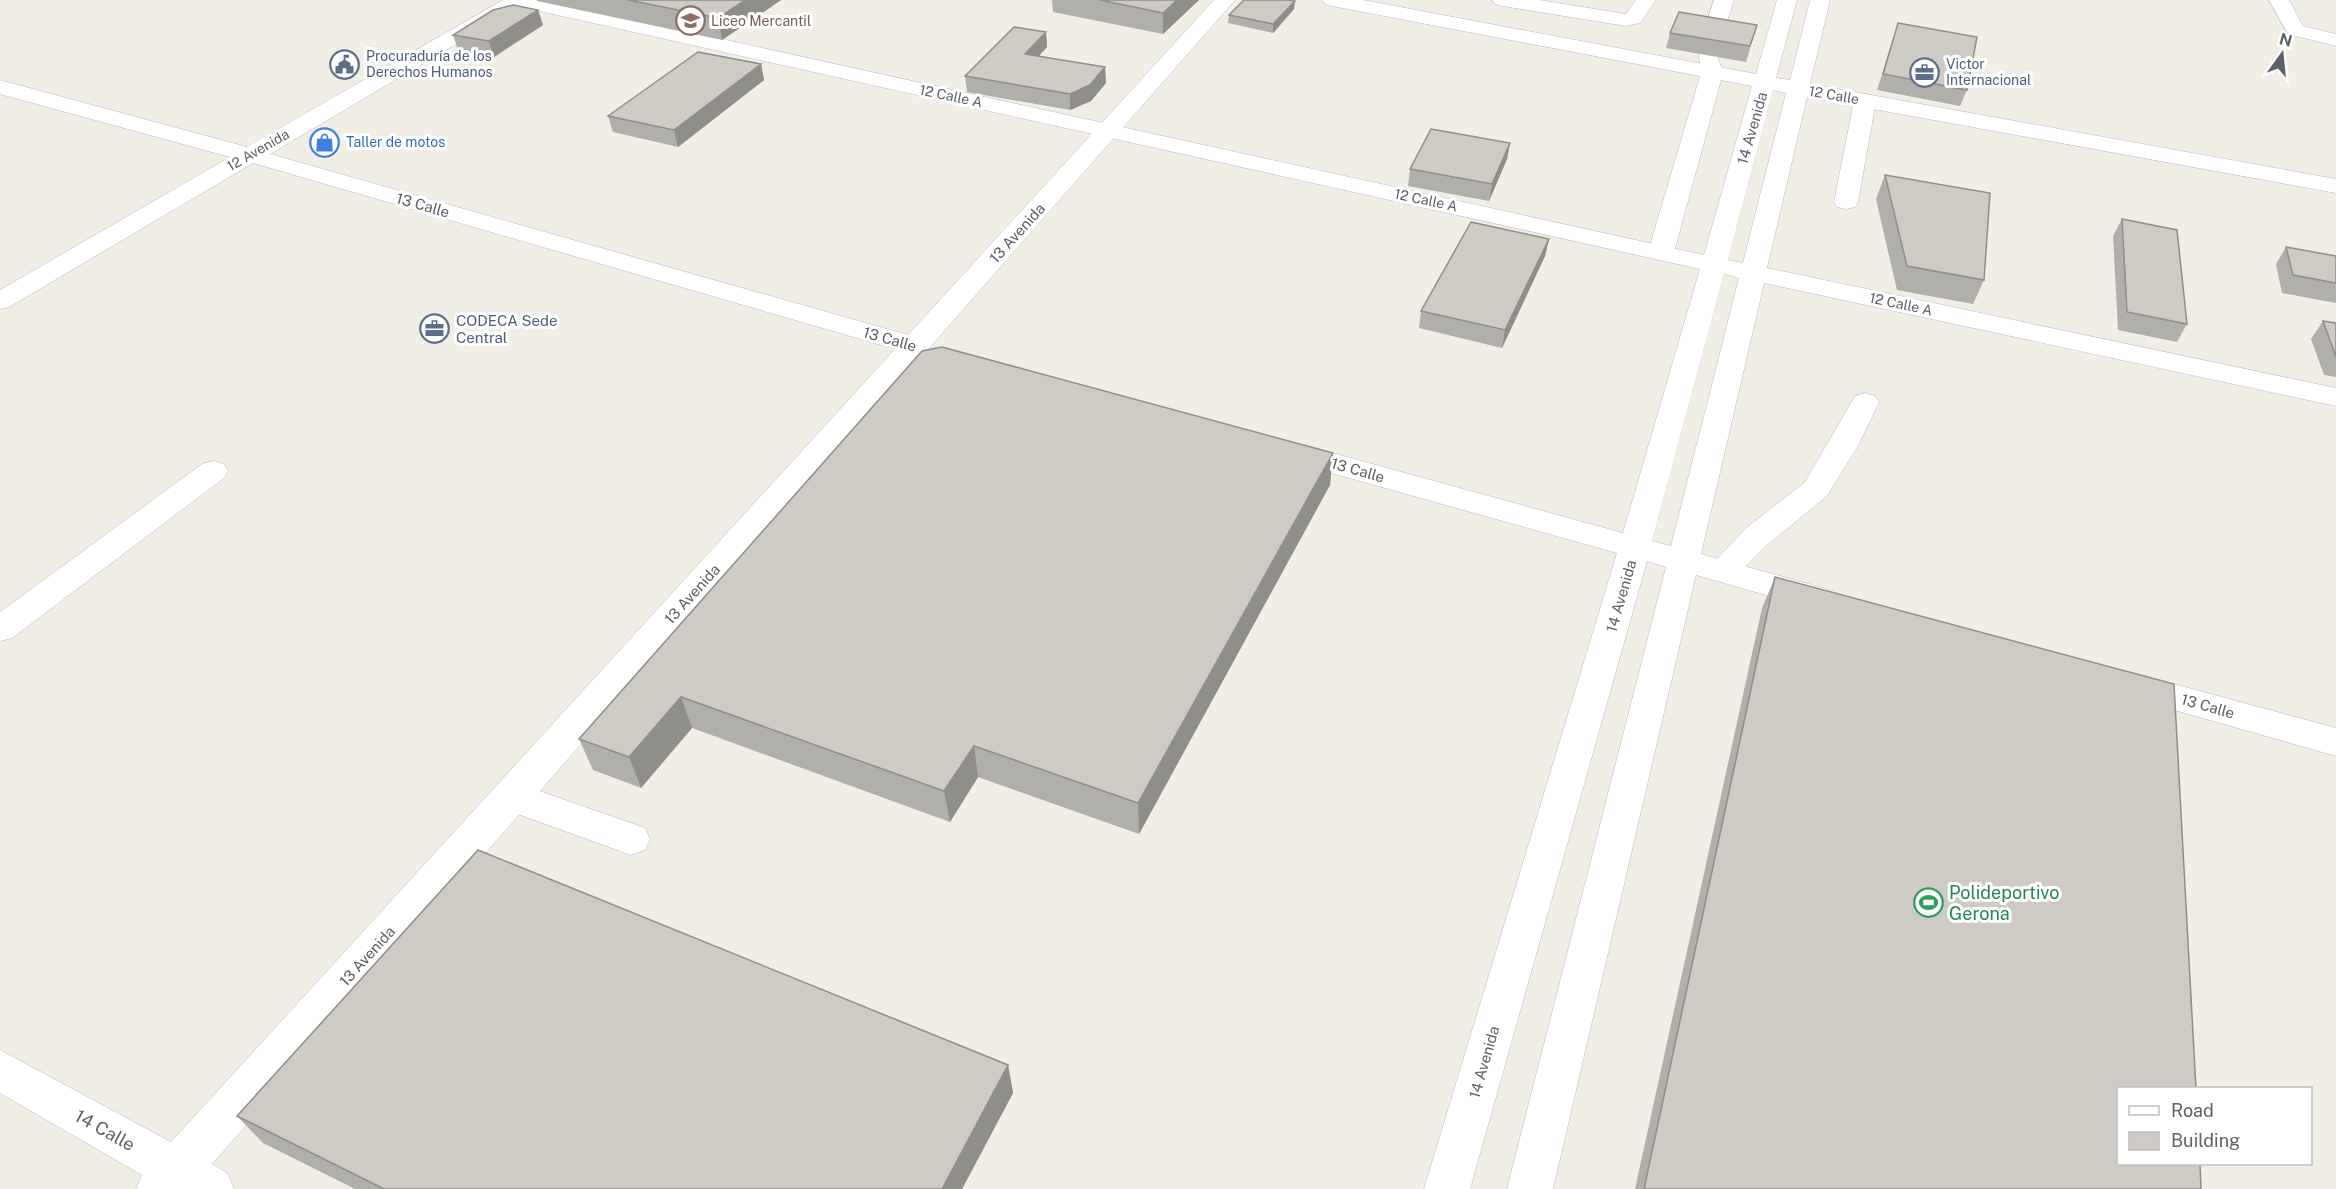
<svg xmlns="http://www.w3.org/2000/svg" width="2336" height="1189" font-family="'Public Sans',sans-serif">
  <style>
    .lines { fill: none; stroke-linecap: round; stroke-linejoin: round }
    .service-casing { stroke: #b8bcc0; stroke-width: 1 }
    .minor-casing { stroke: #b8bcc0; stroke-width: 1 }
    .tertiary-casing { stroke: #b8bcc0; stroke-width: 1 }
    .service { fill: #fff; fill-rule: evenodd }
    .minor { fill: #fff; fill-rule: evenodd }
    .tertiary { fill: #fff; fill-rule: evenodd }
    .wall { fill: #b1afa9 }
    .shaded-wall { fill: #908e89 }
    .building { fill: #cecbc4; stroke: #908e89; stroke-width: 1.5 }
    .labels { text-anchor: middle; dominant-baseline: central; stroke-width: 6; stroke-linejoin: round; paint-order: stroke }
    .far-education-label { font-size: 14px; fill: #785e54; stroke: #fff; text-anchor: start }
    .far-service-label { font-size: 14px; fill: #4e5e75; stroke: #fff; text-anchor: start }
    .far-street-label { font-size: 14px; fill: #5d6267; stroke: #fff }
    .far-shop-label { font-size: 14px; fill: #366cbe; stroke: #fff; text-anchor: start }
    .street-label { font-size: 15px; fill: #5d6267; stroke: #fff }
    .service-label { font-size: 15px; fill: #4e5e75; stroke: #fff; text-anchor: start }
    .near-leisure-label { font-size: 18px; fill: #27864d; stroke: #fff; text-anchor: start }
    .near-street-label { font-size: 18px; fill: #5d6267; stroke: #fff }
  </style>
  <rect width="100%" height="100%" fill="#f1eee6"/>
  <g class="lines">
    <defs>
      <path id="service" d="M1492 0H1539L1626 14 1636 0H1656L1640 23 1626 26 1502 6 1495 4Z
        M1714 0H1734L1723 33 1720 37H1706L1703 33Z
        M2269 0H2289L2303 26 2336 34V46L2288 34Z
        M1709 50 1716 52 1723 73 1674 252 1670 257 1661 260 1652 257 1648 252 1701 73 1699 56 1702 52Z
        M1865 94 1873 96 1876 101 1858 202 1855 207 1846 209 1837 207 1834 202 1854 101 1857 96Z
        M1865 393 1875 396 1879 402 1859 444 1827 496 1767 545 1733 579 1722 582 1711 579 1706 571 1745 529 1805 482 1855 396Z
        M511 781 645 828 650 839 645 850 631 855 498 807 492 796 498 785Z"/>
      <path id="minor" d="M507 0H544L1704 255 1752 86 1332 6 1325 4 1322 0H1363L1756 74 1777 0H1797L1776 78 1790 80 1810 0H1830L1810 84 2336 179V193L1807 97 1767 268 2336 388V406L1764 283 1701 554 1827 589 1832 597 1827 605 1815 609 1696 575 1553 1189H1507L1666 567 1647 561 1470 1189H1424L1617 553 1278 458 1274 451 1278 444 1289 441 1623 533 1700 269 517 6 510 4ZM1773 90 1786 93 1743 263 1728 260ZM1724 274 1739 278 1671 546 1652 541Z
        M213 461 224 464 228 471 224 478 12 638 0 641V612L202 464Z
        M2130 672 2336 728V756L2118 694 2112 685 2118 676Z"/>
      <path id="tertiary" d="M503 0H527L524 4 270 154 908 335 1214 0H1235L212 1164 227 1173 234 1189H136L142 1175 0 1093V1050L171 1142 895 349 253 163 9 307 0 309V290L230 157 0 94V80L247 147Z"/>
    </defs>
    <use href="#service" class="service-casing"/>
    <use href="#minor" class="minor-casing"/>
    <use href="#tertiary" class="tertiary-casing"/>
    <use href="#service" class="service"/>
    <use href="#minor" class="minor"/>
    <use href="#tertiary" class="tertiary"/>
  </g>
  <path class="wall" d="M537 0H781L722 40 537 1Z
    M1052 0H1199L1163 34 1053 12Z
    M1294 9 1273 33 1228 23 1229 15Z
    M538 10 543 25 494 57 458 50 453 35Z
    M1898 23 1967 90 1960 106 1877 90Z
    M1757 25 1746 62 1666 48 1670 33Z
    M1046 32 1047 47 1039 56 1105 67 1106 83 1091 101 1070 110 967 92 965 76Z
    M761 64 764 80 678 147 613 132 608 116Z
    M1510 143 1507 159 1489 201 1408 186 1410 169Z
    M1885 175 1984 280 1973 304 1897 290 1876 199Z
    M2122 219 2187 324 2177 342 2118 330 2113 236Z
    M1549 239 1545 256 1502 348 1419 328 1421 311Z
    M2286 247 2336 256V303L2282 293 2276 264Z
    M2323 321 2336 323V377L2324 375 2311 339Z
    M922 351 1333 453 1330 485 1139 834 978 777 950 822 692 728 641 788 593 770 579 739Z
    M1775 577 2201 1189H1635L1762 608Z
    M1008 1065 1013 1093 962 1189H355L263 1143 237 1116Z"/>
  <path class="shaded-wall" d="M745 0H781L722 40 718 18Z
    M1177 0H1199L1163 34V13Z
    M1295 1 1294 9 1273 33V24Z
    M538 10 543 25 494 57 489 41Z
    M1046 32 1047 47 1026 70 1025 54Z
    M761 64 764 80 678 147 674 130Z
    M1105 67 1106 83 1091 101 1070 110V94Z
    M1510 143 1507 159 1489 201 1492 184Z
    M1549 239 1545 256 1502 348 1505 330Z
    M1333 453 1330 485 1139 834 1138 803Z
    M681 697 692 728 641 788 629 757Z
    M974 746 978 777 950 822 944 791Z
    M1008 1065 1013 1093 962 1189H942Z"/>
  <path class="building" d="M628 0H745L718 18Z
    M1100 0H1177L1163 13Z
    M1244 0H1287L1295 1 1273 24 1229 15Z
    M513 5 538 10 489 41 453 35 493 10Z
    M1679 12 1757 25 1750 46 1670 33Z
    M1898 23 1977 37 1967 90 1883 74Z
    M1014 27 1046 32 1025 54 1105 67 1090 85 1070 94 965 76Z
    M698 52 761 64 674 130 608 116Z
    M1431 129 1510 143 1492 184 1410 169Z
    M1885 175 1990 193 1984 280 1907 266Z
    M2122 219 2177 230 2187 324 2127 312Z
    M1471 222 1549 239 1505 330 1421 311Z
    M2286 247 2336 256V283L2293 275Z
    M2323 321 2336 323V357Z
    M942 347 1333 453 1138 803 974 746 944 791 681 697 629 757 579 739 922 351Z
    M1775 577 2174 684 2196 1089H2118V1164H2200L2201 1189H1644Z
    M478 850 1008 1065 942 1189H384L237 1116Z"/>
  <defs>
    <symbol id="university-ring" viewBox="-11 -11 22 22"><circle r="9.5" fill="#fff" stroke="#8d6e63" stroke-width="1.5"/><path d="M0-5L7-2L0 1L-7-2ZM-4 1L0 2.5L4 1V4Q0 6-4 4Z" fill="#8d6e63"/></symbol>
    <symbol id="civic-ring" viewBox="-11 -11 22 22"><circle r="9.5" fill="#fff" stroke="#5c6f8a" stroke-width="1.5"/><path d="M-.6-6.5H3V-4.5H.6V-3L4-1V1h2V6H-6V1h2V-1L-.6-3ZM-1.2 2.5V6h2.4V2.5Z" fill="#5c6f8a"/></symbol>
    <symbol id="office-ring" viewBox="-11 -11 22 22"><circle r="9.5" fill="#fff" stroke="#5c6f8a" stroke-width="1.5"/><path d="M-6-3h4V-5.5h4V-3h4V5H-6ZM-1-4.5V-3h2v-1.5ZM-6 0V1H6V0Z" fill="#5c6f8a"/></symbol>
    <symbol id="shop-ring" viewBox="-11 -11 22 22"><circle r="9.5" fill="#fff" stroke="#3f7fe0" stroke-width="1.5"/><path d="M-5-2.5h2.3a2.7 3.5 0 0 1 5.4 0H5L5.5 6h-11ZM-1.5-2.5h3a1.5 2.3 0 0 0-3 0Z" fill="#3f7fe0"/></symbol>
    <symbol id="stadium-ring" viewBox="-11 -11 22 22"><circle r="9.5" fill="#fff" stroke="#2e9e5b" stroke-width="1.5"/><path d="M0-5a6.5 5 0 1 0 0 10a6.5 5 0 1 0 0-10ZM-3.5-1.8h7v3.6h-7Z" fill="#2e9e5b"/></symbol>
  </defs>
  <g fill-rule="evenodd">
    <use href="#university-ring" x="674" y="4" width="33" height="33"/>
    <use href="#civic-ring" x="328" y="48" width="33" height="33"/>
    <use href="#office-ring" x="1908" y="56" width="33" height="33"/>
    <use href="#shop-ring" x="308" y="126" width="33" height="33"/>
    <use href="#office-ring" x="418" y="312" width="33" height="33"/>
    <use href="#stadium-ring" x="1912" y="886" width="33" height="33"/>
  </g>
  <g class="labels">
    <g class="far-education-label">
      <text x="711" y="21">Liceo Mercantil</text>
    </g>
    <g class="far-service-label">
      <text x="366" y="56">Procuraduría de los<tspan x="366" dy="16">Derechos Humanos</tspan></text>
      <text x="1946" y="64">Victor<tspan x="1946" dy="16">Internacional</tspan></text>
    </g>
    <g class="far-street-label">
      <text transform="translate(1834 95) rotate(10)">12 Calle</text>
      <text transform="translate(951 96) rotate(12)">12 Calle A</text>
      <text transform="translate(258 150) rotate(-30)">12 Avenida</text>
      <text transform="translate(1426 200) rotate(12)">12 Calle A</text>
      <text transform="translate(1901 304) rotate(12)">12 Calle A</text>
    </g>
    <g class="far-shop-label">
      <text x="346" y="142">Taller de motos</text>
    </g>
    <g class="street-label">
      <text transform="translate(1752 128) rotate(-74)">14 Avenida</text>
      <text transform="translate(423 205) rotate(16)">13 Calle</text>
      <text transform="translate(1017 233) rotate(-48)">13 Avenida</text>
      <text transform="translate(890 339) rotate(16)">13 Calle</text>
      <text transform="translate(1358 470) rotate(16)">13 Calle</text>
      <text transform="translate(692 594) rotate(-48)">13 Avenida</text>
      <text transform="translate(1621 596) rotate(-74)">14 Avenida</text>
      <text transform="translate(2208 706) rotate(16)">13 Calle</text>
      <text transform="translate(367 956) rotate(-48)">13 Avenida</text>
      <text transform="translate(1484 1062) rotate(-74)">14 Avenida</text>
    </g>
    <g class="service-label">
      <text x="456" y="320">CODECA Sede<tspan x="456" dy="17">Central</tspan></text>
    </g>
    <g class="near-leisure-label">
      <text x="1949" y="892">Polideportivo<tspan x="1949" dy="21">Gerona</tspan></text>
    </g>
    <g class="near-street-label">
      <text transform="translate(105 1130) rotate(29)">14 Calle</text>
    </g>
  </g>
  <rect x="2117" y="1087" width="195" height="78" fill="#ffffff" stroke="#bec0c2" stroke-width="1.5"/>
  <rect x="2129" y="1106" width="30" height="9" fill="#ffffff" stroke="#bec0c2" stroke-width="1.5"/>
  <text x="2171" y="1117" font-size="18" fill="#5d6267">Road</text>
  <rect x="2129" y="1132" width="30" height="18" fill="#cecbc4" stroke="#bec0c2" stroke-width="1.5"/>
  <text x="2171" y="1147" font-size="18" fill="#5d6267">Building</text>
  <g transform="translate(2282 54) rotate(15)" stroke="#ffffff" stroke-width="4.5" paint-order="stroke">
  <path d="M0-4.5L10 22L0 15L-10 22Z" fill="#5d6267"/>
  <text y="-9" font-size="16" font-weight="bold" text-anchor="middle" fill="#5d6267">N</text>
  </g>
</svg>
